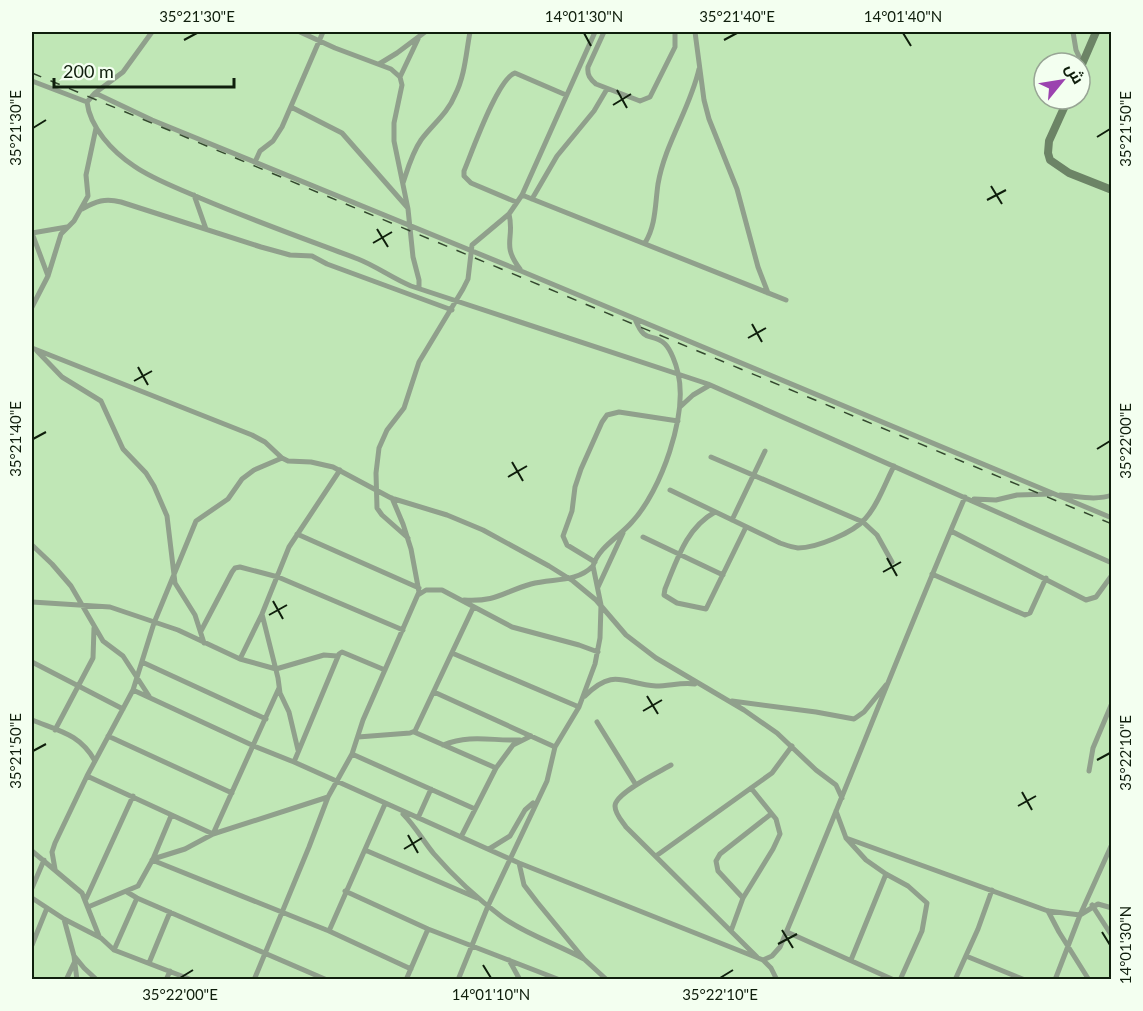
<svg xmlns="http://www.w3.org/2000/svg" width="1143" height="1011" font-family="Lato,Cairo,sans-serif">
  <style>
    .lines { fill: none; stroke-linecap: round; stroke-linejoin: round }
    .street { stroke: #90a08c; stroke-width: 5 }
    .secondary { stroke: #6c8466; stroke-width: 8 }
    .rail { stroke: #34482f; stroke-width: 1.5; stroke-dasharray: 10 10; stroke-linecap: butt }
    .ticks { fill: none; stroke: #0f1e0c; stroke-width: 2 }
    .neatline { fill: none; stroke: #0f1e0c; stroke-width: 2 }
    .ticks-label { font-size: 15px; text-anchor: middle; fill: #0f1e0c }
  </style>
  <rect width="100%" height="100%" fill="#c0e7b6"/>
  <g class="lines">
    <path class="street" d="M300 32 335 48 391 69 400 77
      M604 32 588 67C587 75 590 79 596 84L640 101 650 97 675 47V32
      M695 32 704 100 709 119 737 189 758 267 768 293
      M1073 32 1076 50 1082 63
      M418 39 400 77 402 85 394 123V141L408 209 413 257 419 280V288
      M379 64 397 53 425 32
      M32 81 87 102C90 128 113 152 134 166 154 180 178 188 200 198 252 220 305 239 358 259 376 266 392 278 411 286L708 384 1112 563
      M95 93 152 120 521 271 1112 518
      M87 102 95 93 123 72 152 32
      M291 107 342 133 407 207
      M255 162 260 151 273 141 282 127 323 32
      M403 183C408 168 412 153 421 140 432 125 448 113 455 95 465 76 466 53 470 32
      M194 195 206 229
      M522 195 786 300
      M532 199 557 156 594 111 607 89
      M516 202 471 183 464 176V171C472 152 498 78 515 73L566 95
      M82 209C96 201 105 198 121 202L261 247 290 255 312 256 327 264 452 310
      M509 214C515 239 501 244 520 269
      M32 233 48 276
      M32 233 67 227
      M645 243C656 225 655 205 658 184 665 143 690 109 699 69
      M32 307 48 276 61 234 74 221 88 196 86 175 96 128
      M32 348 252 435 265 442 282 458 288 461 311 462 333 467 391 498 447 515 483 530 549 566 573 581 596 600 626 635 656 658 744 710 777 733 816 770 836 785 842 798
      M37 351 62 377 101 401 123 449 146 473 154 486 167 516 175 583 195 615 204 643
      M680 407 693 395 710 385
      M711 457 863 522 877 535 892 562
      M670 490 780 543C786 545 791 547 798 548 816 548 853 533 865 519 878 505 885 483 894 466
      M1060 495C1077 496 1096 501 1112 495
      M974 499 996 500 1017 495 1051 494
      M715 512C686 528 677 560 665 589L664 595 677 603 706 609 746 527
      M732 520 765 451
      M951 531 1086 600 1096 597 1112 575
      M297 534 419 588
      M643 537 723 575
      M408 538 382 515 377 508 376 473 379 448 387 430 404 408 419 362 463 289 468 279 472 245 509 214 522 195 595 32
      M32 545 52 564 71 586 103 641 123 656 149 696
      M595 562 567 545 563 536 572 511 575 487 581 469 602 422 607 415 619 412 678 421
      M932 574 1025 615 1030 613 1046 578
      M598 587 623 533
      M418 595 426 590H442L512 627 579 645 598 652
      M464 600C497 602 503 592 531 584 553 578 576 583 593 566
      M32 602 110 607 178 630 240 659 276 669 324 655 337 656
      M262 614 278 678 280 693 289 712 298 750
      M201 631 232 572 235 568 240 567 278 577 403 630
      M452 653 579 707
      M240 659 262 614 289 547 340 470
      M32 662 123 709
      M142 662 266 719
      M133 690 254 746 294 762 519 863 763 960 771 968 777 980
      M434 692 555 747
      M585 696C614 667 624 684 656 686 670 686 681 682 695 684
      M732 701 816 712 854 719 864 712 886 685
      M32 720C59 731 80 734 95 761
      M597 722 636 785
      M55 730 93 658 94 628
      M414 732 496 768
      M108 736 232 793
      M358 737 410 733 415 731 473 608
      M443 745C471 734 491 741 520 740
      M352 754 475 809
      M294 762 339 654 342 652 385 670
      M671 765C659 772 615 793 615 806 615 814 622 821 626 827L757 957
      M1089 771 1093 748 1112 703
      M87 776 213 834 328 797
      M836 811 846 838 866 860 886 874 908 886 927 903 922 931 900 980
      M403 814C416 827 423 841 434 854 454 877 478 899 502 917 527 935 557 944 584 959
      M418 818 431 789
      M461 837 496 768 513 745 531 736
      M846 838 1048 911 1080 915 1098 904 1112 908
      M489 849 510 836 525 810 533 803
      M365 850 477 898
      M32 851 82 893 99 936
      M656 856 772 773 792 746
      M153 859 185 849 213 834 279 688
      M152 860 329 931 411 969
      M519 863 524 885 537 902 584 959 607 980
      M55 869 52 852 55 843 87 776 133 690 154 623 196 521 228 499 242 479 254 470 282 458
      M32 888 44 860
      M345 891 428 929 560 980
      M127 892 137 898 327 980
      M32 898 64 919 101 938 114 950 192 980
      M743 898 718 871 716 861 720 854 771 814
      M86 899 133 796
      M1092 905 1112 936
      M88 907 138 886 153 859 171 816
      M1048 911 1059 932 1089 980
      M64 919 74 956 77 980
      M329 931 385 804
      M731 931 743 898 773 849 780 834 776 819 751 788
      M787 932 894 980
      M32 945 47 908
      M114 950 137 898
      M966 956 1025 980
      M75 957 84 968 97 980
      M509 960 520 980
      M763 960 772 956 780 947C843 798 901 646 965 497
      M851 960 886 874
      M149 963 170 912
      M66 980 75 961
      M166 980 170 971
      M254 980 309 847 328 797 352 754 363 720 419 592 411 549 403 524 392 498
      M406 980 428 929
      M458 980 488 906 547 781 555 747 579 707 595 664 600 638 601 605 593 566C599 547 619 537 632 522 661 491 688 415 678 373 676 364 671 350 665 344 651 331 646 346 635 319
      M955 980 978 929 992 890
      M1055 980 1080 915 1112 844"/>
    <path class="secondary" d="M1080 69 1096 32
      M1068 99 1049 141 1048 153 1050 160 1069 173 1112 190"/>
    <path class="rail" d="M32 73 1112 524"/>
  </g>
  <path class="ticks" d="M584 33 591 46M903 33 911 46M184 40 197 33M724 40 737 33M617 90 627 108M613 105 631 94M33 128 46 120M1097 137 1110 129M991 186 1002 204M987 200 1006 190M377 229 388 247M373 243 392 232M752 324 762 342M748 338 766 328M138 367 148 385M134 381 152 371M33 439 46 432M1097 449 1110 441M512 462 523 481M508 477 527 466M887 558 897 576M883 572 901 562M273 601 283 619M269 615 287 605M647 696 658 714M643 711 662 700M33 751 46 744M1097 760 1110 753M1022 792 1032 810M1018 806 1036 796M408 835 418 853M404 849 422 838M782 930 793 948M1102 932 1110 945M778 944 797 934M483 965 491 978M180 978 193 970M720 978 733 970"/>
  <rect width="1143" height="1011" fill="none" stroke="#f3fff0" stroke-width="66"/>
  <g transform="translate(1062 81) rotate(60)"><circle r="28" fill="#f3fff0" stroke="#98a595" stroke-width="1.5"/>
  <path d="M0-4.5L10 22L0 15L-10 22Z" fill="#9b43af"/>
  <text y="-9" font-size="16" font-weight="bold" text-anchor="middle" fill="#0f1e0c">ش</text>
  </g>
  <path d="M54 78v9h180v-9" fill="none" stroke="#0f1e0c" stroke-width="3"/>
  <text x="63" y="78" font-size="18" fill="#0f1e0c" stroke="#f3fff0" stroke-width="4.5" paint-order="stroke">200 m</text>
  <rect x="33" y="33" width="1077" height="945" class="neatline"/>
  <g class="ticks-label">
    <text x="197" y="22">35°21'30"E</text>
    <text x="584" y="22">14°01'30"N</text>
    <text x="737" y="22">35°21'40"E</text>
    <text x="903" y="22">14°01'40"N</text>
    <text transform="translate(16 128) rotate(-90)" y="5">35°21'30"E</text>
    <text transform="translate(1126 129) rotate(-90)" y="5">35°21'50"E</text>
    <text transform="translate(16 439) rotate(-90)" y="5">35°21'40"E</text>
    <text transform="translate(1126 441) rotate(-90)" y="5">35°22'00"E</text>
    <text transform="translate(16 751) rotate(-90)" y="5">35°21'50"E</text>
    <text transform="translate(1126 753) rotate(-90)" y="5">35°22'10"E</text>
    <text transform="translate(1126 945) rotate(-90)" y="5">14°01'30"N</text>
    <text x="180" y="1000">35°22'00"E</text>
    <text x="491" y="1000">14°01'10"N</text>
    <text x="720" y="1000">35°22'10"E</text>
  </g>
</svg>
